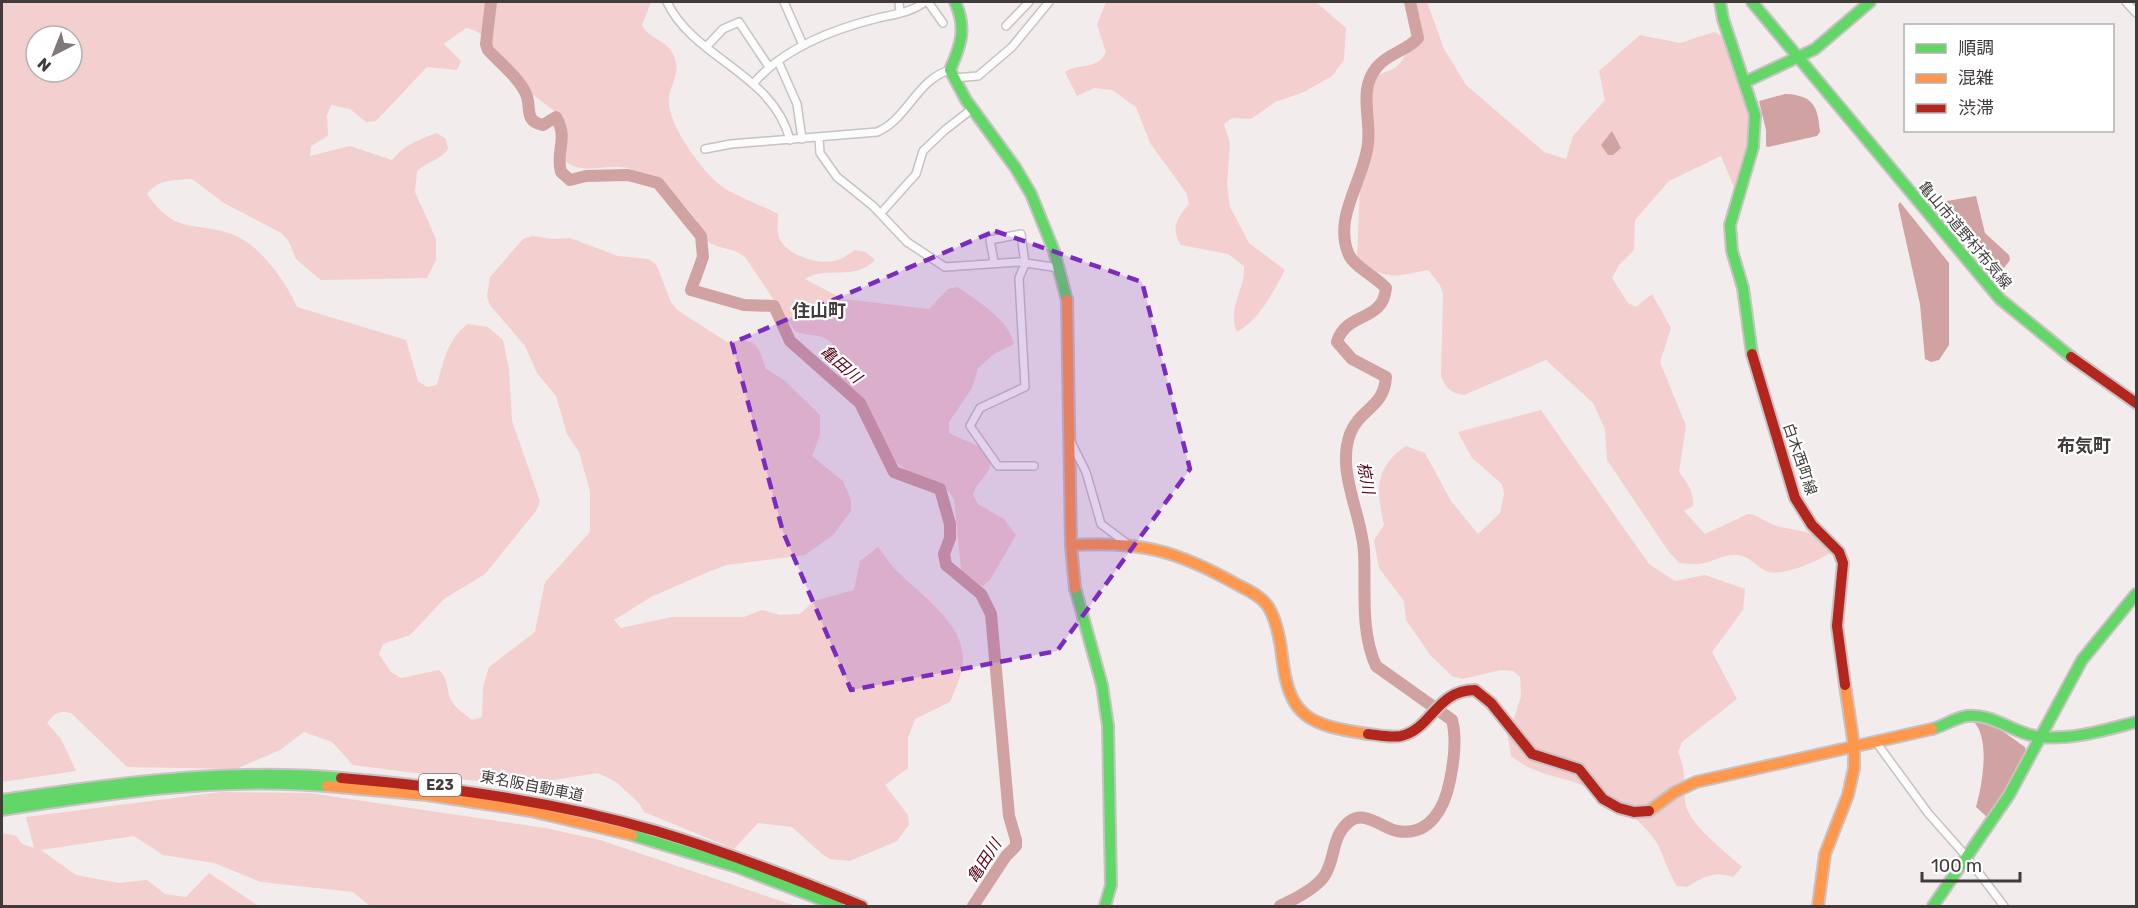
<svg xmlns="http://www.w3.org/2000/svg" width="2138" height="908" font-family="Rubik,'Noto Sans JP',sans-serif">
  <style>
    .green { fill: #f3cfcf; fill-rule: evenodd }
    .water { fill: #d1a2a2 }
    .lines { fill: none; stroke-linecap: round; stroke-linejoin: round }
    .river { stroke: #d1a2a2; stroke-width: 12 }
    .street-casing { stroke: #c8c2c2; stroke-width: 10 }
    .fast-casing { stroke: #c8c2c2; stroke-width: 14 }
    .slow-casing { stroke: #c8c2c2; stroke-width: 14 }
    .jam-casing { stroke: #c8c2c2; stroke-width: 14 }
    .street { stroke: #fdfcfc; stroke-width: 7 }
    .fast { stroke: #63d668; stroke-width: 10 }
    .slow { stroke: #ff974d; stroke-width: 10 }
    .jam { stroke: #b3261e; stroke-width: 10 }
    .marked { fill: #7b2cbf; fill-opacity: 0.2; stroke: #7b2cbf; stroke-width: 4.5; stroke-dasharray: 12 8; stroke-linejoin: round }
    .labels { text-anchor: middle; dominant-baseline: central; stroke-width: 4.5; stroke-linejoin: round; paint-order: stroke }
    .shield { fill: #fff; stroke: #7a7676; stroke-width: 1.5 }
    .shield-label { font-size: 14px; font-weight: bold; fill: #413b3b }
    .street-label { font-size: 15px; fill: #413b3b; stroke: #fff }
    .water-label { font-size: 16px; font-style: italic; fill: #570616; stroke: #fff }
    .quarter-label { font-size: 18px; font-weight: bold; fill: #413b3b; stroke: #fff }
  </style>
  <rect width="100%" height="100%" fill="#f2ecec"/>
  <path class="green" d="M2 2H651L642 25C649 39 664 39 672 52 685 75 666 86 669 105 672 130 703 173 724 188 740 198 761 205 778 214 778 220 777 227 778 233 781 255 820 266 838 260 844 258 850 253 855 250L866 252 875 260C854 282 825 265 805 279L843 299 929 309 948 289 958 287C978 302 1008 318 1014 344L994 354 978 368 972 388 949 422V433C961 441 1001 447 988 471 983 480 976 483 973 495L978 504 1004 519 1016 535 990 580 983 586 966 579 961 569 954 499C939 473 915 481 896 462 881 445 876 418 862 400 856 392 845 385 837 378 840 361 841 345 822 337 812 334 804 336 794 330L745 257C734 247 719 250 707 241 702 237 701 227 697 221 685 201 651 175 628 168 607 163 584 176 565 161 554 152 557 124 556 112 540 101 525 89 513 74 499 56 490 32 466 28L444 44 461 61 457 70 427 67 376 121 366 122 350 109 331 105 327 115 328 136 311 146 310 156 350 146 392 160C404 145 419 139 437 133L446 139 448 149C440 161 427 161 417 171L415 192 436 239V260L427 278 321 280 296 259 288 240 281 233 224 203 192 179C175 180 158 179 147 194 179 238 192 219 234 235 259 244 287 283 297 307L406 340 418 381 427 387 437 385C443 362 448 338 468 324L488 327 503 340 509 369 512 421 540 501 536 511 485 574 444 599 410 635 383 644 379 654 391 672 401 678 439 670C448 679 446 686 450 698 454 708 464 713 472 720L482 717 483 687 489 667 535 632 545 582 590 532V491L579 452 567 434 556 396 537 373 525 346 490 305 487 296 490 277 523 239 533 236 552 239 570 238 618 256 648 259 656 264 671 302 677 310 727 342C755 337 758 343 766 369L784 380 820 415V435L812 456 843 481 851 500V511L833 535 805 555 727 565 708 572 651 597 614 620 621 628 671 617H744L762 610 780 615 800 614 814 601 854 590 860 561 878 547C885 556 891 566 899 573 922 596 965 624 963 662 962 675 955 690 950 702L915 719 908 738V768L885 785 908 815 909 825 897 841 850 861 830 859 822 854 792 827 758 823 734 849 644 812 639 803 616 782 598 773 516 786 353 765 332 742 304 732 280 750 236 769 127 767 71 713C59 710 54 713 47 723L61 739 76 771 2 782ZM36 36H72V72H36Z
    M1106 2H1316L1346 28 1344 60 1332 76 1304 92 1275 102 1251 119 1232 118 1224 124 1230 143 1227 185 1230 207 1249 243 1285 270C1273 292 1260 319 1237 332 1226 309 1246 289 1244 266L1228 254 1181 245C1170 228 1177 218 1189 204L1187 194 1150 143 1136 107 1112 90 1094 88 1077 96 1065 72C1081 62 1097 71 1106 52L1097 25Z
    M1411 2H1427L1444 49 1466 85 1544 152 1566 159 1573 136 1605 100 1599 71 1640 35 1680 43 1714 32 1728 39 1750 112V129L1736 192 1721 156 1669 181 1635 220 1634 250 1619 265 1612 278 1628 303 1636 307 1652 294 1671 328 1660 362 1686 426 1679 472C1687 482 1694 492 1693 506L1684 511 1705 534 1748 514C1758 514 1764 522 1774 525 1796 532 1819 528 1831 552 1820 561 1779 578 1766 571 1755 566 1751 557 1739 555 1724 553 1712 563 1698 564 1692 565 1685 563 1679 563L1669 552 1607 460 1605 429 1593 403 1546 360 1464 395C1451 393 1446 389 1441 376L1443 294 1440 285 1428 270C1394 277 1385 281 1357 258L1360 187 1368 124 1366 93 1376 76 1395 68 1402 61 1411 43Z
    M1541 410 1649 564 1675 581 1705 575 1745 589 1743 610 1712 652 1737 699 1682 742 1678 752C1687 774 1683 779 1685 801 1687 824 1726 852 1742 867L1733 877C1714 871 1703 877 1687 887L1677 886C1667 871 1663 852 1655 840 1638 817 1612 798 1587 787 1560 775 1535 776 1511 756L1508 737 1521 696 1520 677 1513 671 1501 670 1462 679 1452 676 1431 656 1406 620 1404 601 1379 568 1374 540 1384 525C1377 492 1373 468 1406 446L1425 453 1451 501 1478 534 1500 513 1504 494 1502 484 1472 458 1458 432Z
    M221 792 309 793 545 828 600 840 796 906H370L353 892 261 882 214 863 163 855 134 836 41 850 76 875 119 883 147 880 165 894 186 897 209 873 259 906H2V833L16 836 22 844 34 848 26 817Z"/>
  <path class="water" d="M1785 94C1813 95 1818 106 1820 132L1817 136 1768 147 1766 146V130L1759 101Z
    M1612 131 1621 148 1613 155H1608L1601 145Z
    M1976 196 1985 233 2009 255 2010 260 2004 268 1981 258 1946 214 1929 204Z
    M1900 202 1949 263V345L1939 360 1931 362 1925 359 1920 304 1898 205Z
    M1973 721 1998 728 2025 747 2026 752 2009 785 1987 817 1976 807C1982 786 1991 738 1973 721Z"/>
  <g class="lines">
    <path class="river" d="M491 2 486 44 488 50C500 63 519 78 526 94 532 107 523 121 543 125L556 117C569 140 555 150 561 172L570 180 586 176 628 175 658 183 701 236 703 257 691 290 744 305 774 306 790 341 860 403 894 472 940 489 950 524V538L944 554 946 565 981 594 991 614 1009 816 1016 840V846L1006 856 973 906
      M1280 906C1293 900 1317 888 1325 875 1336 857 1331 836 1350 821 1365 810 1382 828 1397 831 1430 837 1445 807 1450 780 1454 761 1457 739 1452 720L1376 666C1360 630 1366 590 1364 552 1362 514 1336 472 1350 434 1360 408 1384 408 1386 377L1352 359 1337 342C1346 311 1383 323 1386 288 1376 277 1354 266 1349 255 1332 217 1365 179 1368 143 1371 117 1358 89 1377 67 1388 53 1407 51 1418 38L1410 2"/>
    <defs>
      <path id="street" d="M667 2C694 59 773 73 790 140
        M784 2 803 45
        M899 2 900 13
        M928 2 943 23
        M2126 2 2136 13
        M1006 26 1029 2
        M707 46 723 29 739 22 769 67
        M778 61 797 104 802 139
        M953 78 978 76 1012 47 1049 2
        M753 84C783 48 834 29 878 18 895 14 910 13 925 2
        M819 138 820 153 837 177 873 206 907 242 945 267 1019 262 1059 268
        M705 149 731 144 877 132C907 120 917 79 950 70
        M881 213 916 174 923 151 945 130 972 109
        M994 262 990 240 1021 234 1025 264 1019 278 1025 387 980 408 970 426 998 466H1034
        M1070 440 1086 472 1101 524 1125 542
        M1876 742 1928 813 1966 856 2004 906"/>
      <path id="fast" d="M955 2C967 28 961 45 950 70L966 100 1015 167 1031 194 1054 251 1067 300
        M1720 2 1723 19 1755 115 1753 147 1730 225 1732 251 1743 288 1752 354
        M1752 2 2000 299 2071 357
        M1745 82 1815 49 1870 2
        M1075 588 1102 685 1108 726 1111 885 1105 906
        M1932 729C1944 726 1954 718 1967 716 1994 713 2015 735 2041 737 2073 740 2105 730 2136 722
        M2 800C114 783 228 768 341 778
        M2 810C109 793 219 777 327 786
        M632 835 737 867 838 906
        M1933 906 2009 795 2082 660 2136 594"/>
      <path id="slow" d="M1067 300 1071 545 1075 588
        M1071 545C1139 541 1176 550 1236 584 1247 590 1262 596 1269 608 1277 622 1280 639 1282 656 1289 718 1309 725 1368 734
        M327 786 427 795 531 811 632 835
        M1649 811 1675 792 1696 782 1932 729
        M1818 906 1825 854 1848 795 1854 768V746L1845 685"/>
      <path id="jam" d="M1752 354 1795 498 1812 525 1839 552 1843 563 1837 626 1845 685
        M2071 357 2136 403
        M1368 734C1378 735 1391 738 1401 736 1432 729 1436 690 1475 690L1491 703 1532 754 1579 769 1603 799 1619 808 1634 812 1649 811
        M341 778C447 787 553 801 656 831 726 852 794 878 862 906"/>
    </defs>
    <use href="#street" class="street-casing"/>
    <use href="#fast" class="fast-casing"/>
    <use href="#slow" class="slow-casing"/>
    <use href="#jam" class="jam-casing"/>
    <use href="#street" class="street"/>
    <use href="#fast" class="fast"/>
    <use href="#slow" class="slow"/>
    <use href="#jam" class="jam"/>
  </g>
  <path class="marked" d="M995 231 1142 282 1190 469 1057 651 851 690 783 532 732 343Z"/>
  <g class="labels">
    <rect class="shield" x="419" y="774" width="42" height="22" rx="4.5"/>
    <g class="shield-label">
      <text x="440" y="785">E23</text>
    </g>
    <g class="street-label">
      <text transform="translate(1965 235) rotate(50)">亀山市道野村布気線</text>
      <text transform="translate(1800 459) rotate(71)">白木西町線</text>
      <text transform="translate(532 786) rotate(11)">東名阪自動車道</text>
    </g>
    <g class="water-label">
      <text transform="translate(841 364) rotate(41)">亀田川</text>
      <text transform="translate(1366 478) rotate(79)">椋川</text>
      <text transform="translate(984 861) rotate(-57)">亀田川</text>
    </g>
    <g class="quarter-label">
      <text x="819" y="311">住山町</text>
      <text x="2084" y="446">布気町</text>
    </g>
  </g>
  <rect width="2138" height="908" fill="none" stroke="#413b3b" stroke-width="6"/>
  <rect x="1904" y="24" width="210" height="108" fill="#ffffff" stroke="#b3b1b1" stroke-width="1.5"/>
  <rect x="1916" y="44" width="30" height="9" fill="#63d668" stroke="#b3b1b1" stroke-width="1.5"/>
  <text x="1958" y="54" font-size="18" fill="#413b3b">順調</text>
  <rect x="1916" y="74" width="30" height="9" fill="#ff974d" stroke="#b3b1b1" stroke-width="1.5"/>
  <text x="1958" y="84" font-size="18" fill="#413b3b">混雑</text>
  <rect x="1916" y="104" width="30" height="9" fill="#b3261e" stroke="#b3b1b1" stroke-width="1.5"/>
  <text x="1958" y="114" font-size="18" fill="#413b3b">渋滞</text>
  <g transform="translate(54 54) rotate(222)"><circle r="28" fill="#ffffff" stroke="#b3b1b1" stroke-width="1.5"/>
  <path d="M0-4.5L10 22L0 15L-10 22Z" fill="#7f7979"/>
  <text y="-9" font-size="16" font-weight="bold" text-anchor="middle" fill="#413b3b">N</text>
  </g>
  <path d="M1922 872v9h98v-9" fill="none" stroke="#413b3b" stroke-width="3"/>
  <text x="1931" y="872" font-size="18" fill="#413b3b" stroke="#ffffff" stroke-width="4.5" paint-order="stroke">100 m</text>
</svg>
